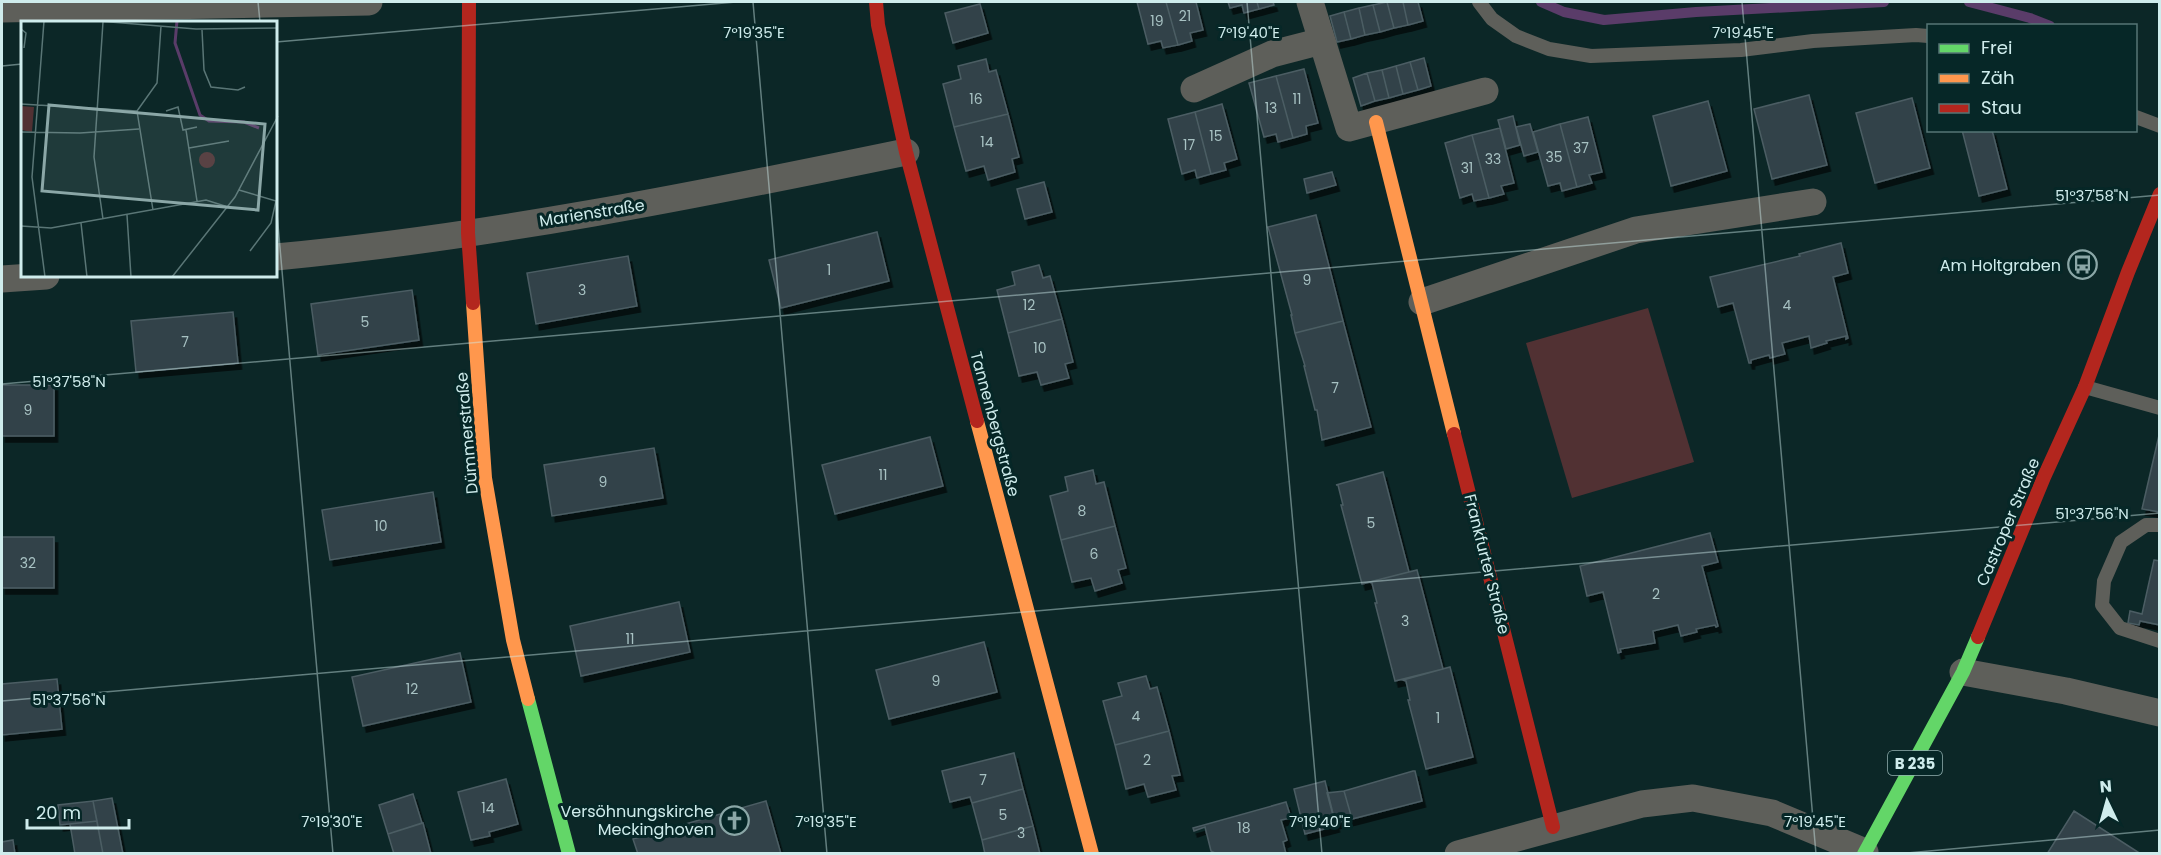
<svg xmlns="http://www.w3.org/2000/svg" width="2161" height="855" font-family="Poppins,sans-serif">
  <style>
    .green { fill: #513133 }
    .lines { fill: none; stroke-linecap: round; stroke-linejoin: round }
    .stream { stroke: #5a3c69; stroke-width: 10 }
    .building { fill: #314348; stroke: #4c5d64; stroke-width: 1.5; filter: url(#shadow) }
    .lane { stroke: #5e5f5a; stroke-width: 14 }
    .street { stroke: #5e5f5a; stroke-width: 27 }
    .fast { stroke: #63d668; stroke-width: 14 }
    .slow { stroke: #ff974d; stroke-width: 14 }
    .jam { stroke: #b3261e; stroke-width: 14 }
    .ticks { fill: none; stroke: #cfecec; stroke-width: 1.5; stroke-opacity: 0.45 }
    .labels { text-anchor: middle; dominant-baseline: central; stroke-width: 6; stroke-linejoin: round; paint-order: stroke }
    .number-label { font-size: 14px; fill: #a8c2c3 }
    .shield { fill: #062727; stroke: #93b1b1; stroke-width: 1.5 }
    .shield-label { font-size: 15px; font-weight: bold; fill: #cfecec }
    .street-label { font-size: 16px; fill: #cfecec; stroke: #062727 }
    .poi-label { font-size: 16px; fill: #cfecec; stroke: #062727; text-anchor: end }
    .inset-river { fill: none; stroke: #5a3c69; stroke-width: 3 }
    .inset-road { fill: none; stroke: #5a7676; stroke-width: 1.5 }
    .view { fill: #8ba7a7; fill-opacity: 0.15; stroke: #8ba7a7; stroke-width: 3 }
    .inset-edge { fill: none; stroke: #cfecec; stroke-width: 3 }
    .ticks-label { font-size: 15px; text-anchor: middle; fill: #cfecec; stroke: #062727; stroke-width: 6; stroke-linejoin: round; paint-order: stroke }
  </style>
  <defs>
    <filter id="shadow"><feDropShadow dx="3.5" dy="6" stdDeviation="0" flood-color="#0009"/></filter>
  </defs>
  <rect width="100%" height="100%" fill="#0c2727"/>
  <path class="green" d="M1648 308 1694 462 1572 498 1526 343Z"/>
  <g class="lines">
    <path class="stream" d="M1541 2 1564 12 1604 20 1696 12 1884 2
      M1969 2 2030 18 2050 26"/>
  </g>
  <path class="building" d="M1137 2H1166L1178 45 1163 48 1161 41 1148 44Z
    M1166 2H1196L1203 30 1190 33 1192 41 1178 45Z
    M1228 2H1257L1259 9 1244 13 1242 5 1230 8Z
    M1257 2H1273L1274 5 1259 9Z
    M1387 2 1394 28 1380 32 1373 5Z
    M1387 2H1403L1408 25 1394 28Z
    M1403 2H1418L1423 21 1408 25Z
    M980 4 988 33 953 43 945 13Z
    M1373 5 1380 32 1365 35 1359 8Z
    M1359 8 1365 35 1351 39 1344 12Z
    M1344 12 1351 39 1337 42 1330 16Z
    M1424 58 1431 86 1418 90 1410 62Z
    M986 59 989 72 996 70 1008 114 954 127 943 84 961 79 958 66Z
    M1410 62 1418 90 1403 94 1396 66Z
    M1396 66 1403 94 1389 98 1382 70Z
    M1304 69 1318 123 1306 126 1307 134 1293 138 1276 76Z
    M1382 70 1389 98 1375 101 1367 73Z
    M1367 73 1375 101 1361 106 1353 78Z
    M1276 76 1293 138 1278 142 1276 134 1264 137 1249 83Z
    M1809 95 1827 165 1772 179 1754 109Z
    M1912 98 1930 168 1875 183 1856 113Z
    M1708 101 1727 171 1671 186 1653 116Z
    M1222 104 1237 159 1224 163 1226 170 1211 174 1195 112Z
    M1195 112 1211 174 1197 178 1195 170 1182 174 1168 119Z
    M1008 114 1019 157 1012 159 1015 172 988 180 984 166 966 171 954 127Z
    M1513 116 1520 145 1506 149 1498 120Z
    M1588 117 1602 172 1589 175 1592 183 1577 187 1560 124Z
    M1530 124 1538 152 1524 156 1516 127Z
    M1560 124 1577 187 1562 191 1560 183 1548 186 1533 132Z
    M1500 128 1514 183 1501 186 1504 194 1489 198 1472 135Z
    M1962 130H1992L2007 189 1979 196Z
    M1472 135 1489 198 1474 201 1472 194 1460 198 1445 143Z
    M1332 172 1336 185 1307 193 1304 179Z
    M1044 182 1052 212 1025 219 1017 189Z
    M1316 215 1343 321 1295 333 1291 315H1292L1268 227Z
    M877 232 889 281 781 308 769 260Z
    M1841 243 1848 273 1833 277 1848 338 1846 339V336L1826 341 1827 343 1811 348 1809 336 1782 343 1785 354 1770 358 1769 355 1751 360V363H1749L1733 303 1718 307 1710 277 1800 256 1799 254Z
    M628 256 637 306 536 324 527 273Z
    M1039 265 1043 278 1050 276 1062 319 1008 333 997 290 1015 285 1012 272Z
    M412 290 419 340 318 355 311 304Z
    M233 312 238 363 136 372 131 321Z
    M1062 319 1073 362 1065 364 1069 378 1041 385 1037 372 1019 376 1008 333Z
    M1343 321 1371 427 1322 440 1317 410H1315L1304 366H1305L1295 333Z
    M2 385H54V436H2Z
    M2160 431V512L2142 509Z
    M930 437 943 486 835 514 822 465Z
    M654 448 663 498 552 516 544 465Z
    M1093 470 1096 484 1104 482 1115 526 1061 540 1050 496 1068 491 1065 477Z
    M1383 472 1409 572 1362 584 1341 505H1343L1338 485H1336Z
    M433 492 441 542 330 560 322 510Z
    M1115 526 1126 568 1118 570 1122 583 1095 591 1091 578 1072 582 1061 540Z
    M1710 533 1718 562 1702 566 1718 626 1716 627 1715 625 1696 629 1697 632 1681 636 1678 625 1653 631 1655 643 1620 649 1621 652 1618 653 1603 592 1587 596 1580 566Z
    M2 537H54V588H2Z
    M2154 560 2160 561V625L2140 621 2139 625 2128 623 2130 611 2142 614Z
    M1417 570 1443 669 1395 681 1375 603H1377L1372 583 1369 582Z
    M679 602 690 652 581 676 570 626Z
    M984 642 997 692 889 719 876 670Z
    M460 653 471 702 363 726 352 677Z
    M1450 667 1473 757 1426 769 1408 700H1410L1406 681 1403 680Z
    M1146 676 1150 689 1157 687 1169 731 1115 745 1103 701 1122 696 1118 683Z
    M57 679 62 729 2 735V684Z
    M1169 731 1180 775 1172 776 1176 790 1148 797 1144 784 1126 789 1115 745Z
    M1014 753 1023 789 972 803 970 797 950 802 942 771Z
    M1413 771H1415L1422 801 1352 819 1344 791Z
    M506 779 518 824 489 832 490 836 471 840 458 792Z
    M1325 781 1336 826 1305 834 1294 789Z
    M1023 789 1033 826 982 840 972 803Z
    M1344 791 1352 819 1335 823 1327 793Z
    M413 794 422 823 388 834 379 805Z
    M112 798 123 854H103L93 801Z
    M93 801 97 821 60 825 58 805Z
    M766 801 781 854H638L633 839Z
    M1286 802 1291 818 1281 820 1287 840 1283 842 1286 854H1217L1211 851 1205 827 1194 831 1193 828Z
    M2074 811 2141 854H2047Z
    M97 821 103 854H75L70 824Z
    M423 823 431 854H394L388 834Z
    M1033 826 1040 854H985L982 840Z
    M13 840 15 854H2V842Z"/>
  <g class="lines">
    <path class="lane" d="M1479 2 1492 19 1516 36 1549 49 1591 56 1741 50 1813 41 1916 35 1928 36
      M2136 117 2160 126
      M2085 387 2160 408
      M2160 525H2146L2121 542 2104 581 2102 605 2120 628 2160 641"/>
    <path class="street" d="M1310 2 1349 128 1485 91
      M2 9 369 2
      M1194 89 1272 54 1322 41
      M276 257C488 237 698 195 906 152
      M2 279 46 276
      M1422 302 1636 230 1813 202
      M1963 672 2066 691 2160 713
      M1458 854 1642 804 1693 798 1772 813 1865 852"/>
    <path class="fast" d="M528 699 569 854
      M1864 854 1963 672 1978 637"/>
    <path class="slow" d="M1376 122 1454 434
      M473 303 485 478 513 640 528 699
      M977 421 1092 854"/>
    <path class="jam" d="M469 2 468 233 473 303
      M876 2 878 25 906 152 977 421
      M1454 434 1553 827
      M1978 637 2044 477 2085 387 2128 272 2160 194"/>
  </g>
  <path class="ticks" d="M258 2 260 22M753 2 827 854M1247 2 1322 854M1742 2 1816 854M276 42 736 2M2 66 22 64M276 202 333 854M2 384 2160 195M2 701 2160 513M1896 854 2160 830"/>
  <defs>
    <symbol id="bus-ring" viewBox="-11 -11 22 22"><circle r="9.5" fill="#062727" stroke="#8ba7a7" stroke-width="1.5"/><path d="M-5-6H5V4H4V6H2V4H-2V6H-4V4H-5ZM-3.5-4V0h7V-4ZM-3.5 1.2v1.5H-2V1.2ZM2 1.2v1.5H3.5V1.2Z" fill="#8ba7a7"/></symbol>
    <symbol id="church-ring" viewBox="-11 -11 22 22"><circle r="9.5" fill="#062727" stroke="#8ba7a7" stroke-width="1.5"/><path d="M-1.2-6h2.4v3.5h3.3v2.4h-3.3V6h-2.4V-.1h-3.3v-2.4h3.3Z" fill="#8ba7a7"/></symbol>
  </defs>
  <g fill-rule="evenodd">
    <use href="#bus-ring" x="2066" y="248" width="33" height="33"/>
    <use href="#church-ring" x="718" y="804" width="33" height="33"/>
  </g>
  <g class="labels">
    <g class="number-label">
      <text x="1185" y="16">21</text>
      <text x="1157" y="21">19</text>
      <text x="976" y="99">16</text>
      <text x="1297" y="99">11</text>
      <text x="1271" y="108">13</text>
      <text x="1216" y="136">15</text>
      <text x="987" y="142">14</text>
      <text x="1189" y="145">17</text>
      <text x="1581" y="148">37</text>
      <text x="1554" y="157">35</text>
      <text x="1493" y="159">33</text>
      <text x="1467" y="168">31</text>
      <text x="829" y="270">1</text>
      <text x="1307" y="280">9</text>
      <text x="582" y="290">3</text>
      <text x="1029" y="305">12</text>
      <text x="1787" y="305">4</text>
      <text x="365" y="322">5</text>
      <text x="185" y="342">7</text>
      <text x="1040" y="348">10</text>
      <text x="1335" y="388">7</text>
      <text x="28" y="410">9</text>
      <text x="883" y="475">11</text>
      <text x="603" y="482">9</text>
      <text x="1082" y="511">8</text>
      <text x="1371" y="523">5</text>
      <text x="381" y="526">10</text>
      <text x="1094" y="554">6</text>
      <text x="28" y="563">32</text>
      <text x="1656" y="594">2</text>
      <text x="1405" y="621">3</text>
      <text x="630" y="639">11</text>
      <text x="936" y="681">9</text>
      <text x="412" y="689">12</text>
      <text x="1136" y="716">4</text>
      <text x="1438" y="718">1</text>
      <text x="1147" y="760">2</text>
      <text x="983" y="780">7</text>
      <text x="488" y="808">14</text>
      <text x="1003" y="815">5</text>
      <text x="1244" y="828">18</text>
      <text x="1021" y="833">3</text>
    </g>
    <rect class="shield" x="1888" y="751" width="54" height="24" rx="4.5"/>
    <g class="shield-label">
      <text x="1915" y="763">B 235</text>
    </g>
    <g class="street-label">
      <text transform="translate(592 213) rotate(-9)">Marienstraße</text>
      <text transform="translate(995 424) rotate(75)">Tannenbergstraße</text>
      <text transform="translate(467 433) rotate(-95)">Dümmerstraße</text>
      <text transform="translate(2008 522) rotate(-67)">Castroper Straße</text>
      <text transform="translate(1487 564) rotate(76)">Frankfurter Straße</text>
    </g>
    <g class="poi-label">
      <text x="2061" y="265">Am Holtgraben</text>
      <text x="714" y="811">Versöhnungskirche<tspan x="714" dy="18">Meckinghoven</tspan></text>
    </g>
  </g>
  <g transform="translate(21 21)">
    <rect width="256" height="256" fill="#0c2727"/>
    <path d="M0 85 13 86 11 111 0 109ZM178 139a8 8 0 1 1 16 0a8 8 0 1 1-16 0Z" fill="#513133"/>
    <path class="inset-river" d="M156 0 154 22 179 94 188 100 223 101 238 107"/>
    <path class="inset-road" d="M23 0 11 156 24 256M77 0 175 8 257 7M0 8 5 12 3 27M181 9 183 49 190 66 217 69 224 66M0 83 116 90M116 90 132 189M116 90 136 62 140 5M145 90 157 86 162 109 176 106M165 109 176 180M0 111 59 112 118 108M168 127 208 120M218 169 255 180 250 202 229 230M106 194 110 256M82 198 73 136 82 1M60 202 66 256M0 205 30 207 185 179 207 186M151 256 214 176 257 95"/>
    <path class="view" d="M28 84 244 103 237 189 21 170Z"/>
    <rect width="256" height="256" class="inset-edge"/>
  </g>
  <g class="ticks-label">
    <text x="754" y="38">7°19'35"E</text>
    <text x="1249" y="38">7°19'40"E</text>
    <text x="1743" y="38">7°19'45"E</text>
    <text x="2092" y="201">51°37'58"N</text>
    <text x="69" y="387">51°37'58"N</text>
    <text x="2092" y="519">51°37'56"N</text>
    <text x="69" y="705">51°37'56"N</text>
    <text x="332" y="827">7°19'30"E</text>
    <text x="826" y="827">7°19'35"E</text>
    <text x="1320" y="827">7°19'40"E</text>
    <text x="1815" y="827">7°19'45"E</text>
  </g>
  <rect width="2161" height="855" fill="none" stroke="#cfecec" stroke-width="6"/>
  <rect x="1927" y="24" width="210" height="108" fill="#062727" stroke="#567676" stroke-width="1.5"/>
  <rect x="1939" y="44" width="30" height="9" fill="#63d668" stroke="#567676" stroke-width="1.5"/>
  <text x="1981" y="54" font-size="18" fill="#cfecec">Frei</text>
  <rect x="1939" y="74" width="30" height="9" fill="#ff974d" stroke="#567676" stroke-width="1.5"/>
  <text x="1981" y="84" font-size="18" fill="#cfecec">Zäh</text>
  <rect x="1939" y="104" width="30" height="9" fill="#b3261e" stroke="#567676" stroke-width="1.5"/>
  <text x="1981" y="114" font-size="18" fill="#cfecec">Stau</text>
  <g transform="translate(2107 801) rotate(355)" stroke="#062727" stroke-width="4.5" paint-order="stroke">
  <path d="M0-4.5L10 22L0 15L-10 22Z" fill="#cfecec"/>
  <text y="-9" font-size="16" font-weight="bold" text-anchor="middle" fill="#cfecec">N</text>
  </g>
  <path d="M27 819v9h102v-9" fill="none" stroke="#cfecec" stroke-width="3"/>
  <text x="36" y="819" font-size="18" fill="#cfecec" stroke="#062727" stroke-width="4.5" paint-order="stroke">20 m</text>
</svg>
